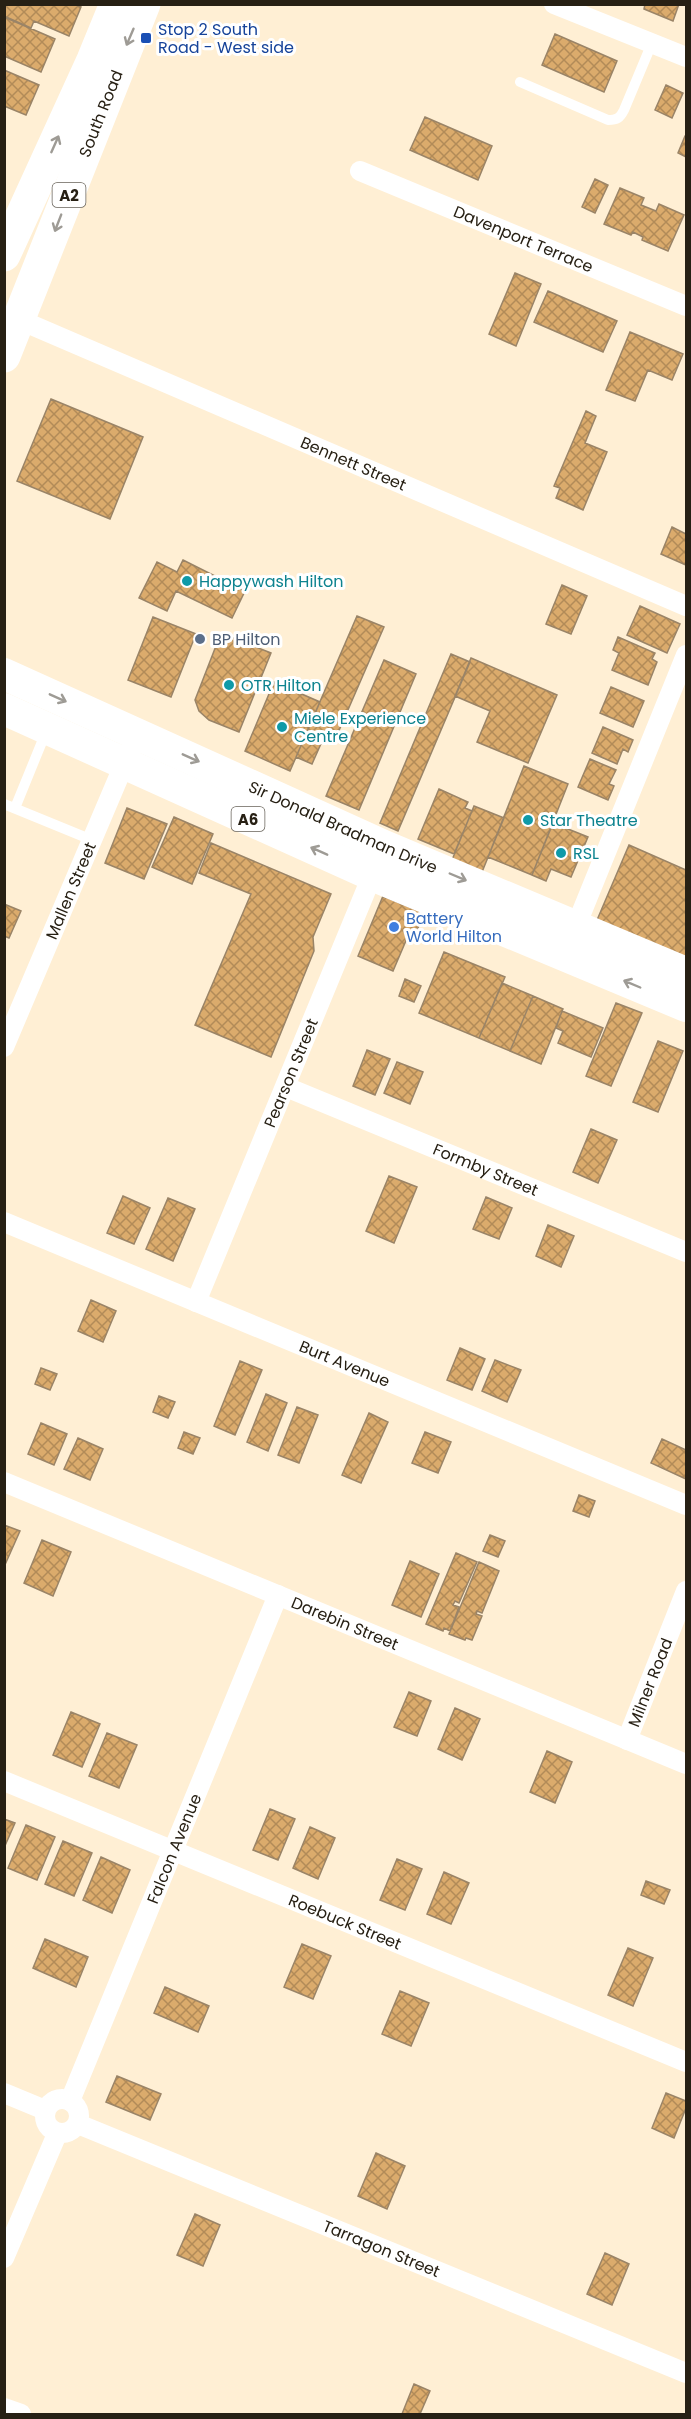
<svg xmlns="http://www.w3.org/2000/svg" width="691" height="2419" font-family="Poppins,sans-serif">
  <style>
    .building { fill: url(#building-cross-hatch); stroke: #9a8467; stroke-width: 1.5 }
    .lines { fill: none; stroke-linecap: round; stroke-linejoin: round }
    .service { stroke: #fff; stroke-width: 10 }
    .minor { stroke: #fff; stroke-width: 20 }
    .primary { stroke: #fff; stroke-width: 32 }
    .trunk { stroke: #fff; stroke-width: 33 }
    .oneway { stroke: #9e9b95 }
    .transit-dot { fill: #1a4fb4; stroke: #fff; stroke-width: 2 }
    .culture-dot { fill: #0f9aa8; stroke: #fff; stroke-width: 2 }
    .service-dot { fill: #5c6f8a; stroke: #fff; stroke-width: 2 }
    .shop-dot { fill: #3f7fe0; stroke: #fff; stroke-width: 2 }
    .labels { text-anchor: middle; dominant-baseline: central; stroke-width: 6; stroke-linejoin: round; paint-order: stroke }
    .shield { fill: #fff; stroke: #68635a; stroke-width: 1.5 }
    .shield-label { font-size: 15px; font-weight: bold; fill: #272014 }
    .transit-label { font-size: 16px; fill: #164399; stroke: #fff; text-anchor: start }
    .street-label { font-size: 16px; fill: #272014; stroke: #fff }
    .culture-label { font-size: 16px; fill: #0d838f; stroke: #fff; text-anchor: start }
    .service-label { font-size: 16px; fill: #4e5e75; stroke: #fff; text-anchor: start }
    .shop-label { font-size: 16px; fill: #366cbe; stroke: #fff; text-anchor: start }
  </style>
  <defs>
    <pattern id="building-cross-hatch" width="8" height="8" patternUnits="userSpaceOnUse" patternTransform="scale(1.5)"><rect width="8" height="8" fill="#dbab6c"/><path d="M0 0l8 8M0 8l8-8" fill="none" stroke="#b28b58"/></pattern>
  </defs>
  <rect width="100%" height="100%" fill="#ffefd4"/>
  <path class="building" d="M4 4H74L81 7 69 36 34 21 31 28 4 16Z
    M645 4H679L673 21 644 9Z
    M4 17 55 39 41 72 4 56Z
    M555 34 617 61 604 92 542 65Z
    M4 70 39 85 26 115 4 106Z
    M666 85 683 93 672 118 655 110Z
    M425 117 492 146 478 180 410 150Z
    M685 136H686V157L678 153Z
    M595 179 608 185 595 213 582 207Z
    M620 188 644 198 641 205 656 211 659 204 684 215 668 251 642 240 643 237 633 232 631 235 604 224Z
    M515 273 541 284 516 346 489 334Z
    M548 291 617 321 603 352 534 322Z
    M630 332 683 354 672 380 648 370 635 401 606 390Z
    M51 399 143 437 110 519 17 481Z
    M586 411 596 416 585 443 607 452 583 510 556 498 560 488 554 486Z
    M672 527 686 534V565L661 554Z
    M183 560 245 591 232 618 176 591 167 611 139 598 157 562 177 572Z
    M562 585 587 596 571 634 546 624Z
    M640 606 680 624 667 653 627 635Z
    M357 616 384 627 334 742 324 737 312 764 296 757Z
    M153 617 196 634 171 697 128 680Z
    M221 633 271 653 239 732 209 720 199 711 195 700Z
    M618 637 655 653 652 659 657 662 648 685 612 670 619 653 613 650Z
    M451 654 470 662 398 831 380 823Z
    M471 658 557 695 528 763 477 742 490 711 455 696Z
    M384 660 416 674 359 810 326 796Z
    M274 682 320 702 290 771 245 751Z
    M611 687 644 701 633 727 600 713Z
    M603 727 633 740 628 752 623 749 617 764 592 753Z
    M590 759 616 770 609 784 614 786 608 800 578 787Z
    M524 766 568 784 532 875 488 857Z
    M439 789 468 802 465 808 472 811 454 854 418 839Z
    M474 806 504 818 482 872 452 860Z
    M127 808 167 824 144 879 105 863Z
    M174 817 213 834 192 884 152 867Z
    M553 823 588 837 571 877 551 869 546 881 532 875Z
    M211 843 331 894 313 937 314 951 271 1057 195 1025 251 894 199 873Z
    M629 845 686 870V959L597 920Z
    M383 896 424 913 414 938 408 936 393 971 358 956Z
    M4 904 21 911 9 938 4 936Z
    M444 952 505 977 479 1038 419 1013Z
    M405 979 421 986 414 1002 399 996Z
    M502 983 533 996 510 1051 479 1038Z
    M533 996 563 1009 541 1064 510 1051Z
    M616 1003 642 1013 611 1086 586 1076Z
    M562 1011 603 1028 591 1057 558 1043 563 1031 556 1028Z
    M658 1041 683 1051 658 1112 633 1102Z
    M367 1050 390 1059 375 1095 353 1086Z
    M397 1062 423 1072 410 1104 384 1093Z
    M591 1129 617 1140 598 1183 573 1172Z
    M389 1176 417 1187 394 1243 366 1231Z
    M123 1196 150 1208 134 1244 107 1233Z
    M486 1197 512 1208 499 1239 473 1229Z
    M168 1198 195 1209 173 1261 146 1249Z
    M548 1225 574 1236 561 1267 536 1256Z
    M91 1300 116 1311 103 1342 78 1331Z
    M460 1348 485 1359 472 1390 447 1380Z
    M495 1360 521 1370 507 1402 482 1391Z
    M240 1361 262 1370 235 1435 214 1426Z
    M41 1368 57 1374 50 1390 35 1384Z
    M266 1394 287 1403 268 1451 247 1442Z
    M159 1396 175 1402 168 1418 153 1412Z
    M297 1407 318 1415 299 1463 278 1455Z
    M369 1413 388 1422 361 1483 342 1475Z
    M41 1423 67 1434 54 1465 28 1454Z
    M184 1432 200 1438 193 1454 178 1448Z
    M425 1432 451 1442 438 1473 412 1463Z
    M78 1438 103 1449 90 1480 64 1469Z
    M662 1439 686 1450V1479L651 1463Z
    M579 1495 595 1501 589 1517 573 1511Z
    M4 1525 20 1531 4 1567Z
    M490 1535 505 1541 498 1557 483 1551Z
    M42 1540 71 1552 53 1596 24 1583Z
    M456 1553 477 1562 459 1603 455 1601 453 1605 459 1607 450 1631 444 1628 443 1631 426 1624Z
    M410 1561 439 1574 421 1617 392 1605Z
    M479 1562 499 1571 482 1613 477 1611 476 1614 482 1616 472 1640 466 1638 465 1640 449 1634Z
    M409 1692 431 1701 417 1736 394 1727Z
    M455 1708 480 1719 462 1760 438 1749Z
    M71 1712 100 1724 82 1767 53 1755Z
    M107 1733 137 1745 119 1788 89 1776Z
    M547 1751 572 1762 555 1803 530 1792Z
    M270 1809 295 1819 278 1860 253 1850Z
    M4 1819 15 1823 4 1848Z
    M26 1825 55 1837 37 1880 8 1868Z
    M310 1827 335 1838 318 1879 293 1868Z
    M63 1841 92 1853 74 1896 45 1884Z
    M101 1857 130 1870 112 1913 83 1900Z
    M397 1859 422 1869 405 1910 380 1900Z
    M444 1872 469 1883 451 1924 427 1914Z
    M646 1881 670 1890 664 1904 641 1895Z
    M45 1939 88 1957 76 1987 33 1968Z
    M302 1944 331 1956 313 1999 284 1987Z
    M628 1948 653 1958 633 2006 608 1995Z
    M165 1987 209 2006 198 2032 154 2013Z
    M400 1991 429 2003 411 2046 382 2034Z
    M117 2076 161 2094 150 2120 106 2102Z
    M666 2093 686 2101V2108L674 2138 652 2128Z
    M376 2153 405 2166 387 2209 358 2196Z
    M195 2214 220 2225 203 2266 177 2255Z
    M605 2253 629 2264 612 2305 587 2294Z
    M414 2384 430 2391 420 2414H402Z"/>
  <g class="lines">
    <path class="service" d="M520 82 608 120C617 120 620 118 624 110L652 43
      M4 804 92 840
      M15 808 46 732"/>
    <g class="minor">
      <path d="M554 4 686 57"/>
      <path id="s1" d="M360 171 686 306"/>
      <path id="s2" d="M20 320 686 606"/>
      <path d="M572 936 686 655"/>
      <path id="s3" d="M4 1047 137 734"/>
      <path id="s4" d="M286 1087 686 1252"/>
      <path id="s5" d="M4 1222 686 1505"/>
      <path id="s6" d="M196 1302 376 866"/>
      <path id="s7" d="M4 1482 686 1764"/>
      <path id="s8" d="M627 1740 686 1591"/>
      <path id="s9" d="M4 1781 686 2062"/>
      <path d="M4 2093 45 2110"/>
      <circle cx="62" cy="2116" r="17"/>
      <path id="s10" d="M70 2101 278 1595"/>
      <path id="s11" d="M78 2124 686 2373"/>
      <path d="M4 2258 57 2134"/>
      <path d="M4 2408 21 2414"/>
    </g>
    <g class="primary">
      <path id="s12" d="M4 674 384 846 686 973"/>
      <path d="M4 709 372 875 686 1006"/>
    </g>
    <g class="trunk">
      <path d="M4 255 93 60 116 4"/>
      <path id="s13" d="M4 356 144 4"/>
    </g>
  </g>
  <defs><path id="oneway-shaft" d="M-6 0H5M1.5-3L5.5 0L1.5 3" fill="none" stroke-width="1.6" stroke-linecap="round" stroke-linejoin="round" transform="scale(1.5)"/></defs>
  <g class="oneway">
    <use href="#oneway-shaft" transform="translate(130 37) rotate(113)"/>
    <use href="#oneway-shaft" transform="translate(55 144) rotate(-66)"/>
    <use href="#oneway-shaft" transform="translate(58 223) rotate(111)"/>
    <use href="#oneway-shaft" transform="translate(58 698) rotate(24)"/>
    <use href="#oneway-shaft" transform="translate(191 758) rotate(24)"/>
    <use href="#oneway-shaft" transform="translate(319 851) rotate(-156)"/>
    <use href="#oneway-shaft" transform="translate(458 877) rotate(23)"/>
    <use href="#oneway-shaft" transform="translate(632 984) rotate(-157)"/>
  </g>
  <rect class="transit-dot" x="140" y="32" width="12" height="12" rx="3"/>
  <g class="culture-dot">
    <circle cx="187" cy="581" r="6"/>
    <circle cx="229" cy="685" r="6"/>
    <circle cx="282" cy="727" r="6"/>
    <circle cx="528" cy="820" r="6"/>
    <circle cx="561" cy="853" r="6"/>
  </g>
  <circle class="service-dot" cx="200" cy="639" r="6"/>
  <circle class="shop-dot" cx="394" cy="927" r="6"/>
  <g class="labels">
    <g class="shield">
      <rect x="52.5" y="183" width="33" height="24" rx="4.5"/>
      <rect x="231.5" y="807" width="33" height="24" rx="4.5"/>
    </g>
    <g class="shield-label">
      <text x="69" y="195">A2</text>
      <text x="248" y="819">A6</text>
    </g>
    <g class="transit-label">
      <text x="158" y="29">Stop 2 South<tspan x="158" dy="18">Road - West side</tspan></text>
    </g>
    <g class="street-label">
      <text stroke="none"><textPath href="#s13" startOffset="261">South Road</textPath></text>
      <text stroke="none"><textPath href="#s1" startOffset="177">Davenport Terrace</textPath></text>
      <text stroke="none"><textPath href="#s2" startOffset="363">Bennett Street</textPath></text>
      <text stroke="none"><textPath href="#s12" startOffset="372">Sir Donald Bradman Drive</textPath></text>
      <text stroke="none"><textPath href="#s3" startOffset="170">Mallen Street</textPath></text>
      <text stroke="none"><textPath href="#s6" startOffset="248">Pearson Street</textPath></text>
      <text stroke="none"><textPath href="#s4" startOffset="216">Formby Street</textPath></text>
      <text stroke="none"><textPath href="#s5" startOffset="369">Burt Avenue</textPath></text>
      <text stroke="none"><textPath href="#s7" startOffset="369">Darebin Street</textPath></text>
      <text stroke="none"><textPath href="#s8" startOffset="62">Milner Road</textPath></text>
      <text stroke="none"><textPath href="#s10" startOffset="273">Falcon Avenue</textPath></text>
      <text stroke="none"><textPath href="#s9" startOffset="369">Roebuck Street</textPath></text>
      <text stroke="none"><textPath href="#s11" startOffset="328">Tarragon Street</textPath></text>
    </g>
    <g class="culture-label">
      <text x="199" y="581">Happywash Hilton</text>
      <text x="241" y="685">OTR Hilton</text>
      <text x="294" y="718">Miele Experience<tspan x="294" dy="18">Centre</tspan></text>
      <text x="540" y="820">Star Theatre</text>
      <text x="573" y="853">RSL</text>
    </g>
    <g class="service-label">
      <text x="212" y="639">BP Hilton</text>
    </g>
    <g class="shop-label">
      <text x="406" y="918">Battery<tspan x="406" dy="18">World Hilton</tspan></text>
    </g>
  </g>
  <rect width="691" height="2419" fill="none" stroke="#272014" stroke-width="12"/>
</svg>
